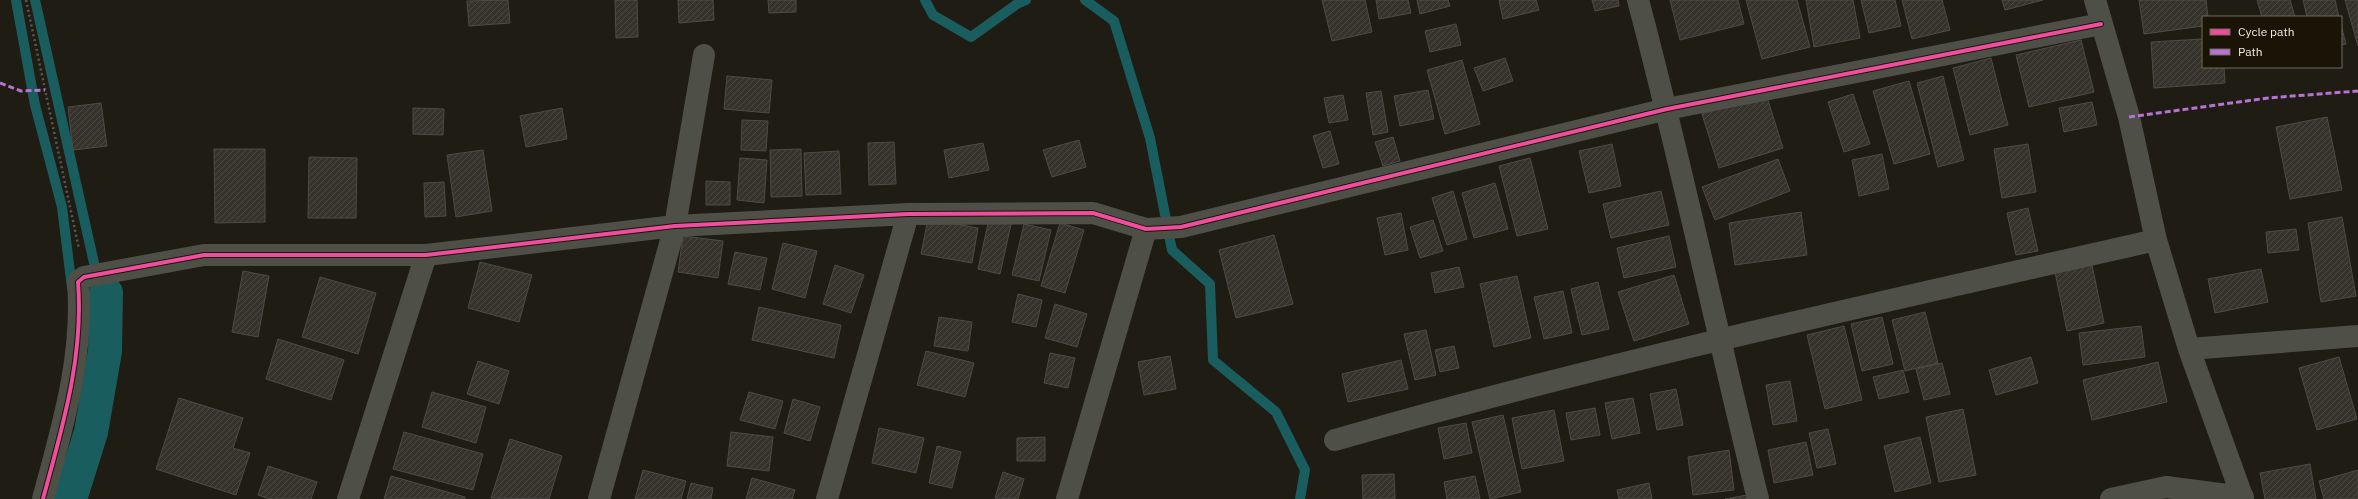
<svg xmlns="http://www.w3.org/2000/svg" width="2358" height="499" font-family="'IBM Plex Sans',sans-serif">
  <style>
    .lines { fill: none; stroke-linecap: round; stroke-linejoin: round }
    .stream { stroke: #195d5e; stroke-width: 10 }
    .canal { stroke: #195d5e; stroke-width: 34 }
    .building { fill: url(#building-hatch); stroke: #4e4b45 }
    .path { stroke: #595953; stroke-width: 2.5; stroke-dasharray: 2 3; stroke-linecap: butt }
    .minor { stroke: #4e5047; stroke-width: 22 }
    .quiet { stroke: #b673d3; stroke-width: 3; stroke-dasharray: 6 3; stroke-linecap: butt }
    .cycleway-casing { stroke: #1a1407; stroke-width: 6 }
    .cycleway { stroke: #ef4d9e; stroke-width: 4 }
  </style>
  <defs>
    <pattern id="building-hatch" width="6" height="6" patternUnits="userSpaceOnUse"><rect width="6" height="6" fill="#36332d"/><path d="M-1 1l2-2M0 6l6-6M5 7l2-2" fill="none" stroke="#4a4741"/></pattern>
  </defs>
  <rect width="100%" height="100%" fill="#1f1c14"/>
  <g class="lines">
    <path class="stream" d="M16 0 35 105 62 207 72 288
      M35 0 94 263
      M925 0 933 15 971 37 1017 4 1026 0
      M1085 0 1114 21 1150 138 1172 250 1210 284 1213 360 1276 412 1305 470 1300 499"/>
    <path class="canal" d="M70 499 91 432 105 351 106 293"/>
  </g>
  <path class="building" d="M508 0 510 23 469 26 467 1Z
    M615 0H637L638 37 616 38Z
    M678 0H713L714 20 679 23Z
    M768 0H796V12L769 13Z
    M1322 0H1365L1372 32 1332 41Z
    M1376 0H1408L1411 13 1379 19Z
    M1417 0H1448L1450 6 1420 14Z
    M1499 0H1536L1539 10 1503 19Z
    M1592 0H1618L1619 6 1595 11Z
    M1670 0H1738L1744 24 1680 40Z
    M1746 0H1797L1810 47 1762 59Z
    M1806 0H1853L1860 38 1814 47Z
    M1861 0H1895L1901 26 1869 33Z
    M1902 0H1942L1950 30 1912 39Z
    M2002 0H2043L2005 10Z
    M2139 0H2206L2208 17H2203V26L2144 34Z
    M2257 0H2290L2295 17H2262Z
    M2303 0H2335L2339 17H2307Z
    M2345 0H2358V46Z
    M1456 24 1461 45 1430 52 1425 31Z
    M2341 25 2346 44 2341 45Z
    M2203 39V67H2224L2225 83 2154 88 2151 42Z
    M2081 40 2094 92 2029 107 2016 55Z
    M1505 58 1513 81 1483 91 1474 68Z
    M1991 58 2008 125 1970 135 1953 68Z
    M1462 60 1480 124 1445 134 1427 70Z
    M727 76 772 80 769 113 724 109Z
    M1943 76 1964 160 1938 167 1917 83Z
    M1909 81 1930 154 1894 164 1873 91Z
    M1428 90 1434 119 1400 126 1394 96Z
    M1381 91 1388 132 1373 135 1366 93Z
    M1766 94 1783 148 1719 168 1702 114Z
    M1853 94 1870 144 1844 152 1828 102Z
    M1343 95 1348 120 1329 123 1324 98Z
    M2092 102 2097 125 2064 132 2059 108Z
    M101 103 107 146 73 150 68 107Z
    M413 108 444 109 443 135 413 134Z
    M562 108 567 139 526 147 520 116Z
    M2327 117 2342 190 2290 199 2276 127Z
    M742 120 768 121 766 151 741 150Z
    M1330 131 1339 164 1323 168 1313 136Z
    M1393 137 1400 161 1383 166 1375 142Z
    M1079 140 1086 167 1052 177 1043 150Z
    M894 142 896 184 869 185 868 143Z
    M983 143 989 170 949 178 944 150Z
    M1612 144 1621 186 1589 193 1579 151Z
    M2028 144 2036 192 2002 198 1994 149Z
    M214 149H265V222L215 223Z
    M801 149 802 196 771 197 770 150Z
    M483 150 492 211 456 217 447 155Z
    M839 151 841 194 806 195 804 153Z
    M1882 154 1889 189 1859 196 1852 160Z
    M309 157 357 158 356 218H308Z
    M740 158 767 160 764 203 737 200Z
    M1530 158 1548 229 1517 236 1499 166Z
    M1778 159 1790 191 1715 220 1702 187Z
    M706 181 730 182V205H706Z
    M444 182 446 216 425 217 424 183Z
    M1495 183 1508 229 1474 238 1462 193Z
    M1453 191 1467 239 1447 245 1432 198Z
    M1661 191 1669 225 1611 238 1603 204Z
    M2028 208 2038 251 2016 255 2007 213Z
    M1801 212 1807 255 1735 265 1729 223Z
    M1401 213 1408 250 1385 255 1377 218Z
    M990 215 1012 220 1000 274 978 269Z
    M2342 217 2356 296 2321 302 2308 223Z
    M928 219 978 228 972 263 921 254Z
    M1433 220 1443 251 1420 258 1410 227Z
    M1060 223 1084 230 1065 293 1041 286Z
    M1024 224 1051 230 1039 281 1012 275Z
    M2296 229 2299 250 2268 253 2266 232Z
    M1274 235 1293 304 1236 318 1219 250Z
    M683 236 723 241 718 278 678 272Z
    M1669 236 1676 267 1624 278 1617 248Z
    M783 243 817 251 805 298 772 289Z
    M735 252 767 258 760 290 728 284Z
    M480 262 532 275 519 322 468 308Z
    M835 265 864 275 851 313 823 304Z
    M2092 265 2104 323 2067 331 2055 272Z
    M1459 267 1464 287 1435 293 1431 273Z
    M2261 269 2268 302 2215 313 2208 279Z
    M243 271 269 276 258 337 232 332Z
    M1674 275 1689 324 1634 341 1618 292Z
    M1517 276 1531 338 1494 347 1480 284Z
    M320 277 376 293 358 354 302 337Z
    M1598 282 1609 329 1582 335 1571 289Z
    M1563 291 1572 333 1544 339 1534 297Z
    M1018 294 1042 300 1036 327 1012 322Z
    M1055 304 1087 314 1077 347 1045 338Z
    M759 307 841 325 834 358 752 340Z
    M1925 312 1938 363 1905 371 1892 320Z
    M939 317 972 322 968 351 934 346Z
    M1882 317 1893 364 1862 371 1851 324Z
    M1844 326 1862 400 1825 409 1807 335Z
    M2141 326 2145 357 2083 365 2079 333Z
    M1426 330 1436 375 1415 380 1404 334Z
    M278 339 344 360 331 400 266 379Z
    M1454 346 1459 368 1440 372 1435 350Z
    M926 351 974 363 965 397 917 385Z
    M1050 353 1075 358 1068 388 1044 383Z
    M1170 356 1176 389 1144 395 1138 362Z
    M2031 357 2038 383 1996 395 1989 370Z
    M2339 357 2357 419 2317 430 2299 368Z
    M1401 360 1408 389 1348 402 1342 374Z
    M478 361 509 371 499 404 467 394Z
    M2158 362 2167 402 2092 420 2083 380Z
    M1942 363 1950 394 1924 400 1916 369Z
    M1903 370 1909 392 1879 399 1873 377Z
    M1790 381 1797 421 1773 425 1766 385Z
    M1676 389 1683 425 1657 430 1650 394Z
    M432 392 486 407 476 443 422 427Z
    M749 392 783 401 775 429 740 420Z
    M179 398 243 418 233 448 250 453 236 495 156 469Z
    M1633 398 1640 433 1612 439 1605 403Z
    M793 399 820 407 810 441 784 433Z
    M1595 408 1600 435 1571 440 1566 413Z
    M1963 409 1976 475 1939 482 1926 417Z
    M1554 410 1564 461 1522 469 1512 418Z
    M1503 415 1521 492 1490 499 1472 422Z
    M1466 423 1472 453 1444 459 1438 428Z
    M879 428 924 438 916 473 872 463Z
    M1828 429 1836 464 1817 468 1809 433Z
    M404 432 483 454 473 490 393 469Z
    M731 432 773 437 769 471 727 466Z
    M1045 437V461H1017V438Z
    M1920 437 1931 483 1895 492 1884 446Z
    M510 439 562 456 549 499 491 498Z
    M1806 442 1813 475 1774 483 1768 450Z
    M937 446 961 452 952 488 929 483Z
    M1729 450 1734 490 1693 495 1688 457Z
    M2310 464 2316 499H2265L2260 473Z
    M268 466 317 482 311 499H270L258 495Z
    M643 470 686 481 681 499H635Z
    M2358 470V499H2324L2319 481Z
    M1003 472 1024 479 1018 499 995 498Z
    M1394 474 1395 499H1363L1362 475Z
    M391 476 465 497V499H384Z
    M1475 476 1480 499H1447L1444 482Z
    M752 478 795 490 792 499H746Z
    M691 483 713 488 711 499H687Z
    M1649 483 1652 499H1619L1617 490Z
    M1747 495 1748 499H1725Z"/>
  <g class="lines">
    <path class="path" d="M26 0 79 249"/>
    <path class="minor" d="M1638 0C1682 165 1717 333 1758 499
      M2095 0 2129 117 2156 240 2189 349 2243 499
      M2189 349 2358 336
      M1335 440C1606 362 1882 302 2156 240
      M43 499C62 428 84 357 78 282L84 277 204 255H426L675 226 908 214 1093 213 1146 229 1181 227 1667 109 2101 24
      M348 499 426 255
      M599 499 675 226 704 55
      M827 499 908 214
      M1067 499 1146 229
      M2111 499 2166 487 2243 497"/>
    <path class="quiet" d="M0 83 21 91 45 90
      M2129 117 2268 98 2358 91"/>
    <defs>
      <path id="cycleway" d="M43 499C62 428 84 357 78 282L84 277 204 255H426L675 226 908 214 1093 213 1146 229 1181 227 1667 109 2101 24"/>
    </defs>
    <use href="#cycleway" class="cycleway-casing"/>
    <use href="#cycleway" class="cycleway"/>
  </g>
  <rect x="2202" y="16" width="140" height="52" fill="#1a1407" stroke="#706b5f"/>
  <rect x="2210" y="29" width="20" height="6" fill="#ef4d9e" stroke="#706b5f"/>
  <text x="2238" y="36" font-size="12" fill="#f0ede4">Cycle path</text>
  <rect x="2210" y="49" width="20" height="6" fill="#b673d3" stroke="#706b5f"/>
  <text x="2238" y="56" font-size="12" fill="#f0ede4">Path</text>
</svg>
